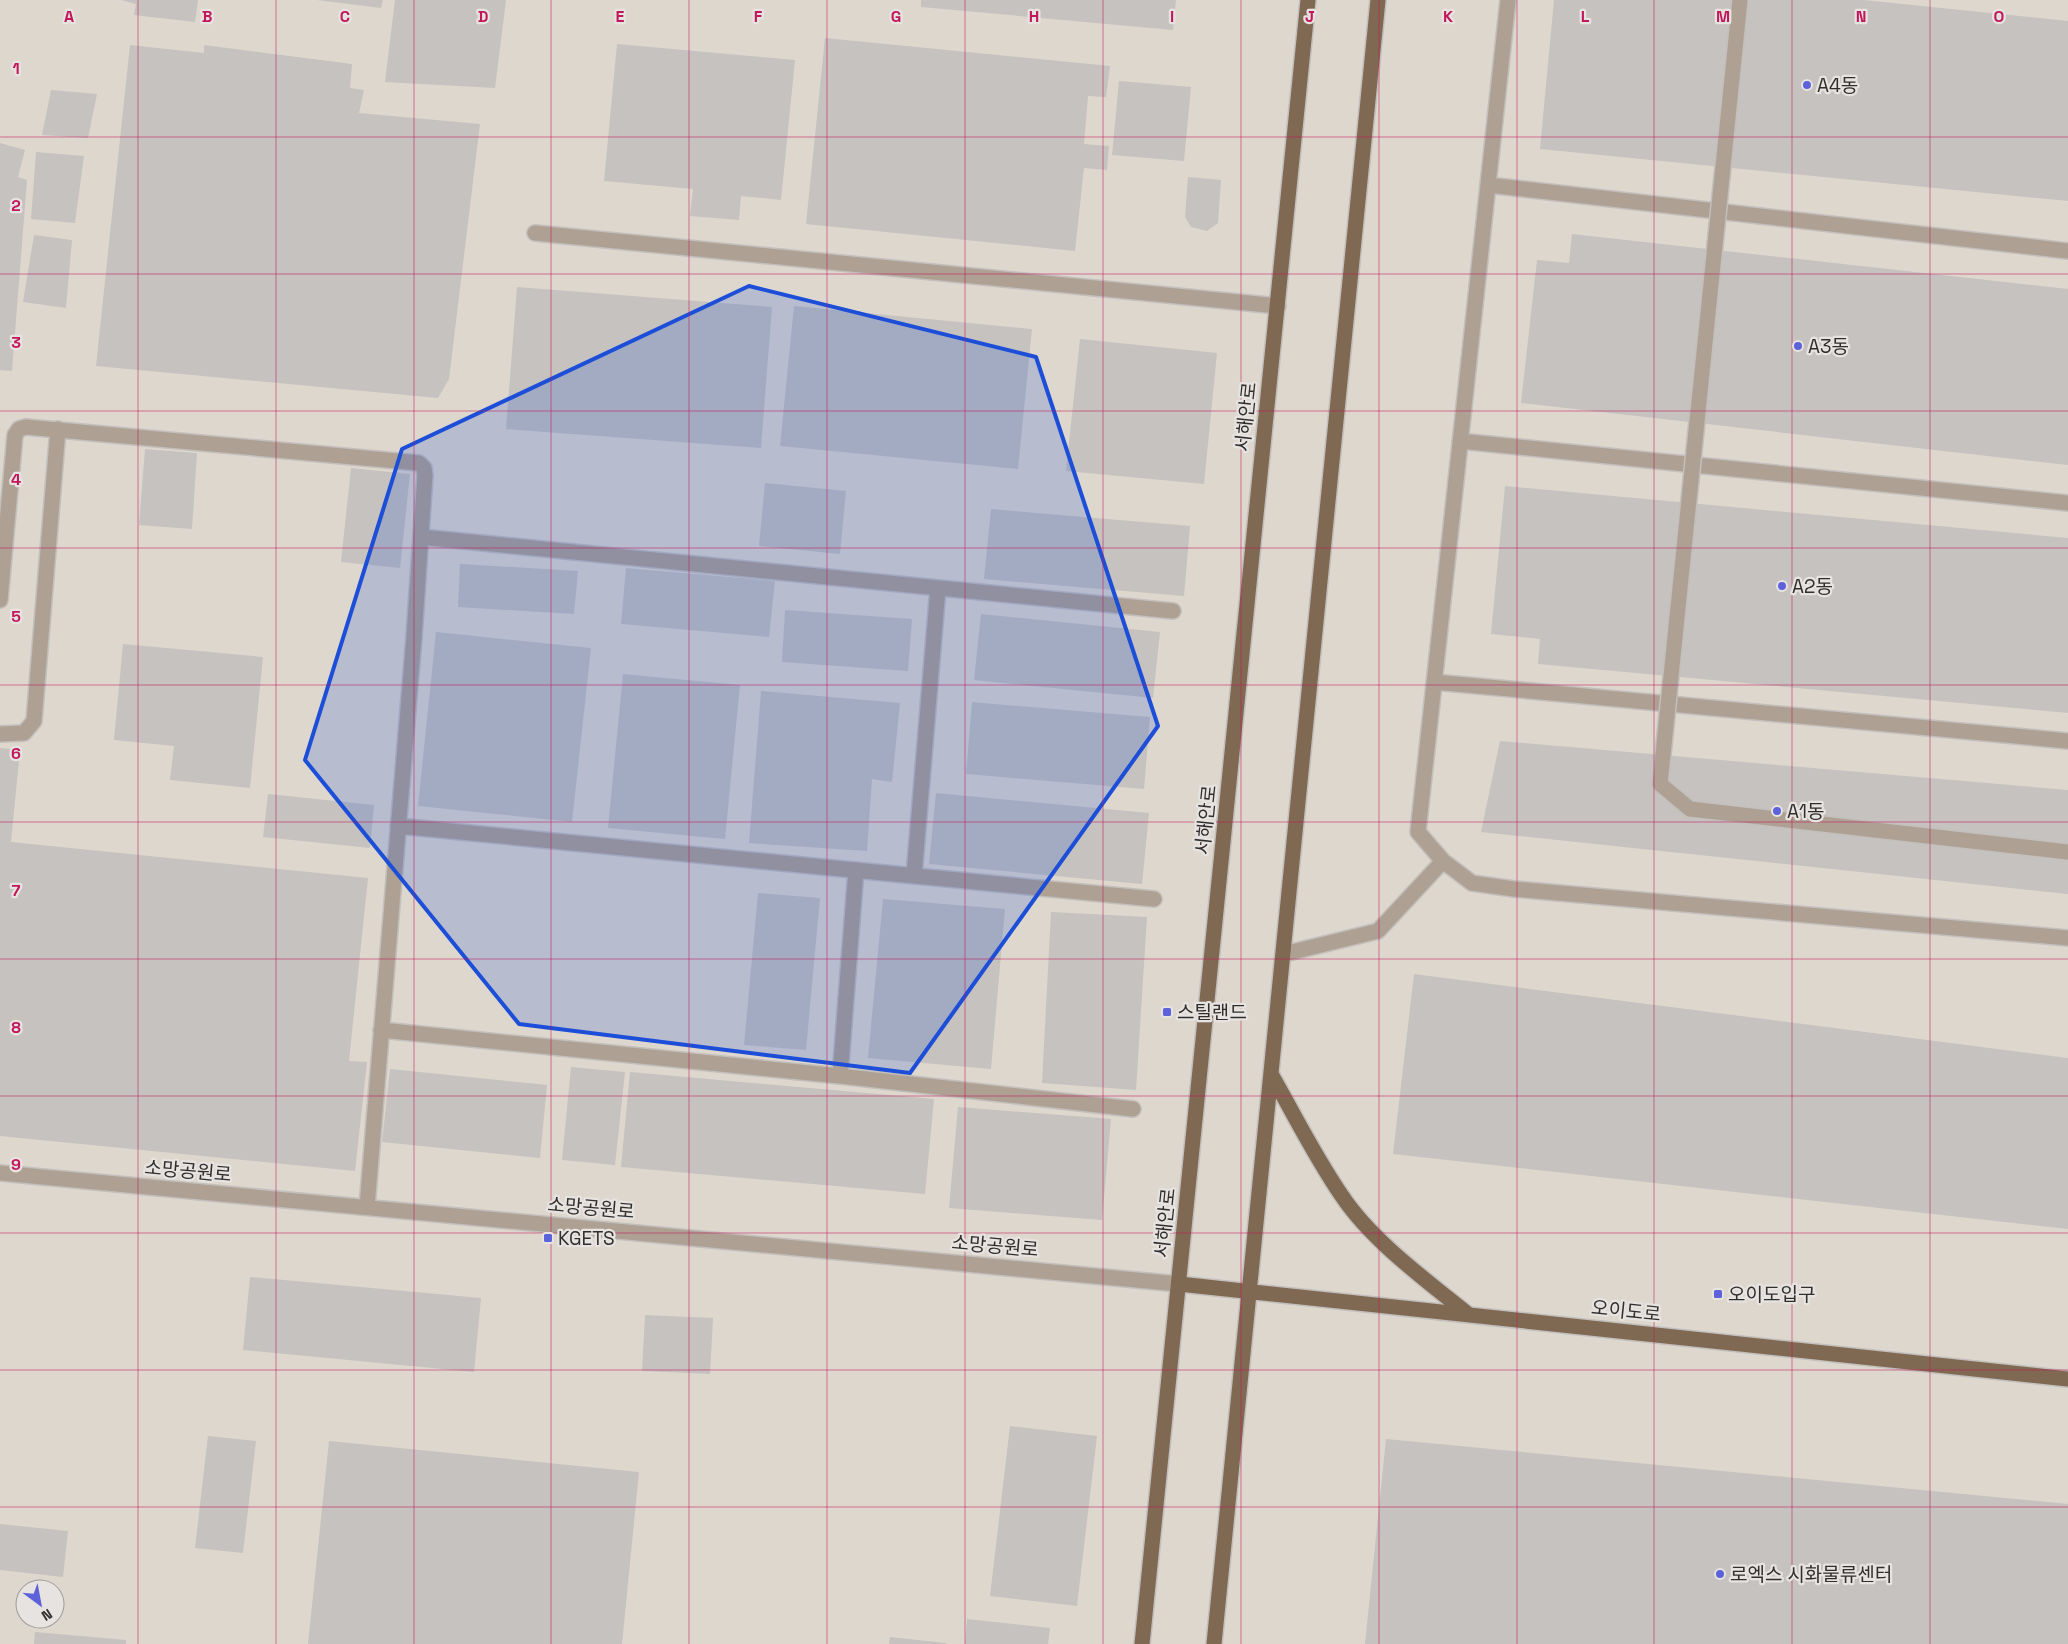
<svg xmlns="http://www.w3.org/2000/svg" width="2068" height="1644" font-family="'Space Grotesk','Noto Sans KR',sans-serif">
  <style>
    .built { fill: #ded7ce; fill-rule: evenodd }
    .building { fill: #c5c2bf }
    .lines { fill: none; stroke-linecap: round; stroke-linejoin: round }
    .minor-casing { stroke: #c2bfbc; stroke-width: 18 }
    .major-casing { stroke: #c2bfbc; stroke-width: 18 }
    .minor { stroke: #aea194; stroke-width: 15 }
    .major { stroke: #806952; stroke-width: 15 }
    .minor-bridge-casing { stroke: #c2bfbc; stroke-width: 18; stroke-linecap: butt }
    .minor-bridge { stroke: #aea194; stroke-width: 15 }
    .marked { fill: #1d4ed8; fill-opacity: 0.2; stroke: #1d4ed8; stroke-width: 4; stroke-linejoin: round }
    .grid { fill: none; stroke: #c2185b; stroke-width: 1; stroke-opacity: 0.55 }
    .poi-dot { fill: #5e62da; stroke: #e6e3e0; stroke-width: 2 }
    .labels { text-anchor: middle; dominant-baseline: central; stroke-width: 4.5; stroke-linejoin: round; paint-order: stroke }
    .poi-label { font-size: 19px; fill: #302f2e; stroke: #e6e3e0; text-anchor: start }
    .street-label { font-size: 19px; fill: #302f2e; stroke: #e6e3e0 }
    .grid-label { font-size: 16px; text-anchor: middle; font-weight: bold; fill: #c2185b; stroke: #e6e3e0; stroke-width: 4.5; stroke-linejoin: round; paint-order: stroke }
  </style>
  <rect width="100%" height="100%" fill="#e6e3e0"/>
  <path class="built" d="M0 0H2068V1644H0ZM25 1589H55V1619H25Z"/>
  <path class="building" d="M121 0H198L195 22 134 15 136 4Z
    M317 0H383L381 8Z
    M395 0H506L495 88 385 82Z
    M921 0H1176L1173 30 921 7Z
    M1554 0H1864L2068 21V201L1540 149Z
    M825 38 1110 66 1106 97 1088 96 1084 144 1109 146 1107 170 1084 168 1075 251 806 224Z
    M617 44 795 60 781 200 741 196 739 220 690 216 693 189 604 181Z
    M130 45 204 53V45L352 64 350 88 364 90 359 113 480 124 449 379 438 398 96 366Z
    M1119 81 1191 87 1184 161 1112 155Z
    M51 90 97 94 88 138 42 135Z
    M0 143 25 150 18 177 27 180 12 371 0 370Z
    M36 152 84 156 75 223 31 219Z
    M1188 177 1221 180 1218 223 1207 231 1191 227 1185 217Z
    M1572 234 2068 289V465L1521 403 1537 260 1569 263Z
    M34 235 72 240 66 308 23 302Z
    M517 287 772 307 761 448 506 429Z
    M794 306 1032 329 1018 469 780 446Z
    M1080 339 1217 353 1204 484 1066 471Z
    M145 449 197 453 192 529 139 525Z
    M351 468 410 474 400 568 341 562Z
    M765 483 846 491 840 554 759 546Z
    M1505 486 2068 538V713L1538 664 1540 639 1491 634Z
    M991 509 1190 526 1184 596 984 579Z
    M460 564 578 571 574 614 458 607Z
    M626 568 775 581 769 637 621 624Z
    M785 610 912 619 908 671 782 662Z
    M981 614 1160 632 1153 698 974 680Z
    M436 632 591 648 572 822 418 806Z
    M123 644 263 657 250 788 170 780 174 746 114 740Z
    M623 674 740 685 725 839 608 828Z
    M761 691 900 703 892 782 872 779 867 851 749 843Z
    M972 702 1150 717 1144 789 966 774Z
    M1500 741 2068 790V894L1481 832Z
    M0 748 20 750 11 842 368 878 349 1061 367 1062 355 1171 0 1136Z
    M936 793 1149 813 1142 884 929 864Z
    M268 794 374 805 370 848 263 837Z
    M758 893 820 898 806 1050 744 1045Z
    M883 899 1005 909 991 1069 868 1058Z
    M1051 912 1147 917 1136 1090 1042 1083Z
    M1414 974 2068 1058V1229L1393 1154Z
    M571 1067 625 1072 615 1165 562 1160Z
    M390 1069 547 1085 540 1158 382 1142Z
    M630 1072 934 1099 925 1194 621 1167Z
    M958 1107 1111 1119 1102 1220 949 1208Z
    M250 1277 481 1298 474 1372 243 1350Z
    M645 1315 713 1318 710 1374 642 1371Z
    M1010 1426 1097 1436 1077 1606 990 1596Z
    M208 1436 256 1441 243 1553 195 1548Z
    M1386 1439 2068 1504V1644H1365Z
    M329 1441 639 1472 622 1644H308Z
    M0 1524 68 1531 63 1577 0 1570Z
    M967 1619 1050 1628 1048 1644H965Z
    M35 1632 126 1640V1644H34Z
    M890 1637 946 1643V1644H889Z"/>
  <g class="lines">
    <defs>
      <path id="minor" d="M1508 0 1418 832 1443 861 1472 883 1514 889 2068 938
        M1488 185 2068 251
        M535 233 1278 306
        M1460 441 2068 503
        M421 537 1173 611
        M0 600 15 435 19 429 26 427 419 463 424 468 425 475 414 637 367 1207
        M1434 682 2068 741
        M0 734 24 733 34 721 58 429
        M398 826 1154 899
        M914 876 938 588
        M1284 954 1378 931 1443 861
        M381 1030 840 1076 1133 1109
        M840 1076 856 870
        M0 1173 1179 1284"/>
      <path id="major" d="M1271 1074C1294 1114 1315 1157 1342 1196 1372 1241 1426 1280 1469 1315
        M1179 1284 2068 1379
        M1142 1644 1308 0
        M1214 1644 1378 0"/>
    </defs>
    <use href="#minor" class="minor-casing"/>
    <use href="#major" class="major-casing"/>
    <use href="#minor" class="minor"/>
    <use href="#major" class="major"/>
    <defs>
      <path id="minor-bridge" d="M1740 0 1660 784 1690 809 2068 852"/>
    </defs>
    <use href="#minor-bridge" class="minor-bridge-casing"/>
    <use href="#minor-bridge" class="minor-bridge"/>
  </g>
  <path class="marked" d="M749 286 1036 357 1158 726 910 1073 519 1024 305 760 402 449Z"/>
  <path class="grid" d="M138 0V1644M276 0V1644M414 0V1644M551 0V1644M689 0V1644M827 0V1644M965 0V1644M1103 0V1644M1241 0V1644M1379 0V1644M1517 0V1644M1654 0V1644M1792 0V1644M1930 0V1644M0 137H2068M0 274H2068M0 411H2068M0 548H2068M0 685H2068M0 822H2068M0 959H2068M0 1096H2068M0 1233H2068M0 1370H2068M0 1507H2068"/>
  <g class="poi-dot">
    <circle cx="1807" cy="85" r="5"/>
    <circle cx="1798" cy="346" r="5"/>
    <circle cx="1782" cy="586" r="5"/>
    <circle cx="1777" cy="811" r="5"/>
    <rect x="1162" y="1007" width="10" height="10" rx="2.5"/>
    <rect x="543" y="1233" width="10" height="10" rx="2.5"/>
    <rect x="1713" y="1289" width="10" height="10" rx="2.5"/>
    <circle cx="1720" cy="1574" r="5"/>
  </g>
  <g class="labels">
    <g class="poi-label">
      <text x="1817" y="85">A4동</text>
      <text x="1808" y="346">A3동</text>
      <text x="1792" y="586">A2동</text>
      <text x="1787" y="811">A1동</text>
      <text x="1177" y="1012">스틸랜드</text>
      <text x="558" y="1238">KGETS</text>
      <text x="1728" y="1294">오이도입구</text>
      <text x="1730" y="1574">로엑스 시화물류센터</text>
    </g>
    <g class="street-label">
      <text transform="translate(1246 417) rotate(-84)">서해안로</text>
      <text transform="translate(1206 820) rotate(-84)">서해안로</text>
      <text transform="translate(188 1171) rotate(5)">소망공원로</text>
      <text transform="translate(591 1208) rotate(5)">소망공원로</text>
      <text transform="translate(1165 1223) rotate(-84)">서해안로</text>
      <text transform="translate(995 1246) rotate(5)">소망공원로</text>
      <text transform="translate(1626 1311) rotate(6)">오이도로</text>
    </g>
  </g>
  <g class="grid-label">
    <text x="69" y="22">A</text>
    <text x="207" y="22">B</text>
    <text x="345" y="22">C</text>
    <text x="483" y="22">D</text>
    <text x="620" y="22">E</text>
    <text x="758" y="22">F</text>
    <text x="896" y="22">G</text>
    <text x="1034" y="22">H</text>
    <text x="1172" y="22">I</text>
    <text x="1310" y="22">J</text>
    <text x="1448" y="22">K</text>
    <text x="1585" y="22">L</text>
    <text x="1723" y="22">M</text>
    <text x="1861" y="22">N</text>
    <text x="1999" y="22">O</text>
    <text x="16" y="74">1</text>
    <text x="16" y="211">2</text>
    <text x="16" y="348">3</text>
    <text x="16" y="485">4</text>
    <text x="16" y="622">5</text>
    <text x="16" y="759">6</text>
    <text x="16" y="896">7</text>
    <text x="16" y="1033">8</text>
    <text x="16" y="1170">9</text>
  </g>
  <g transform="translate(40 1604) rotate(148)"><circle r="24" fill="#e6e3e0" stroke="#9d9b99"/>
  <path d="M0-4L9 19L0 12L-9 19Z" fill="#5e62da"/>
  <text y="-8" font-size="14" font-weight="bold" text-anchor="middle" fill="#302f2e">N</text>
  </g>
</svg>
